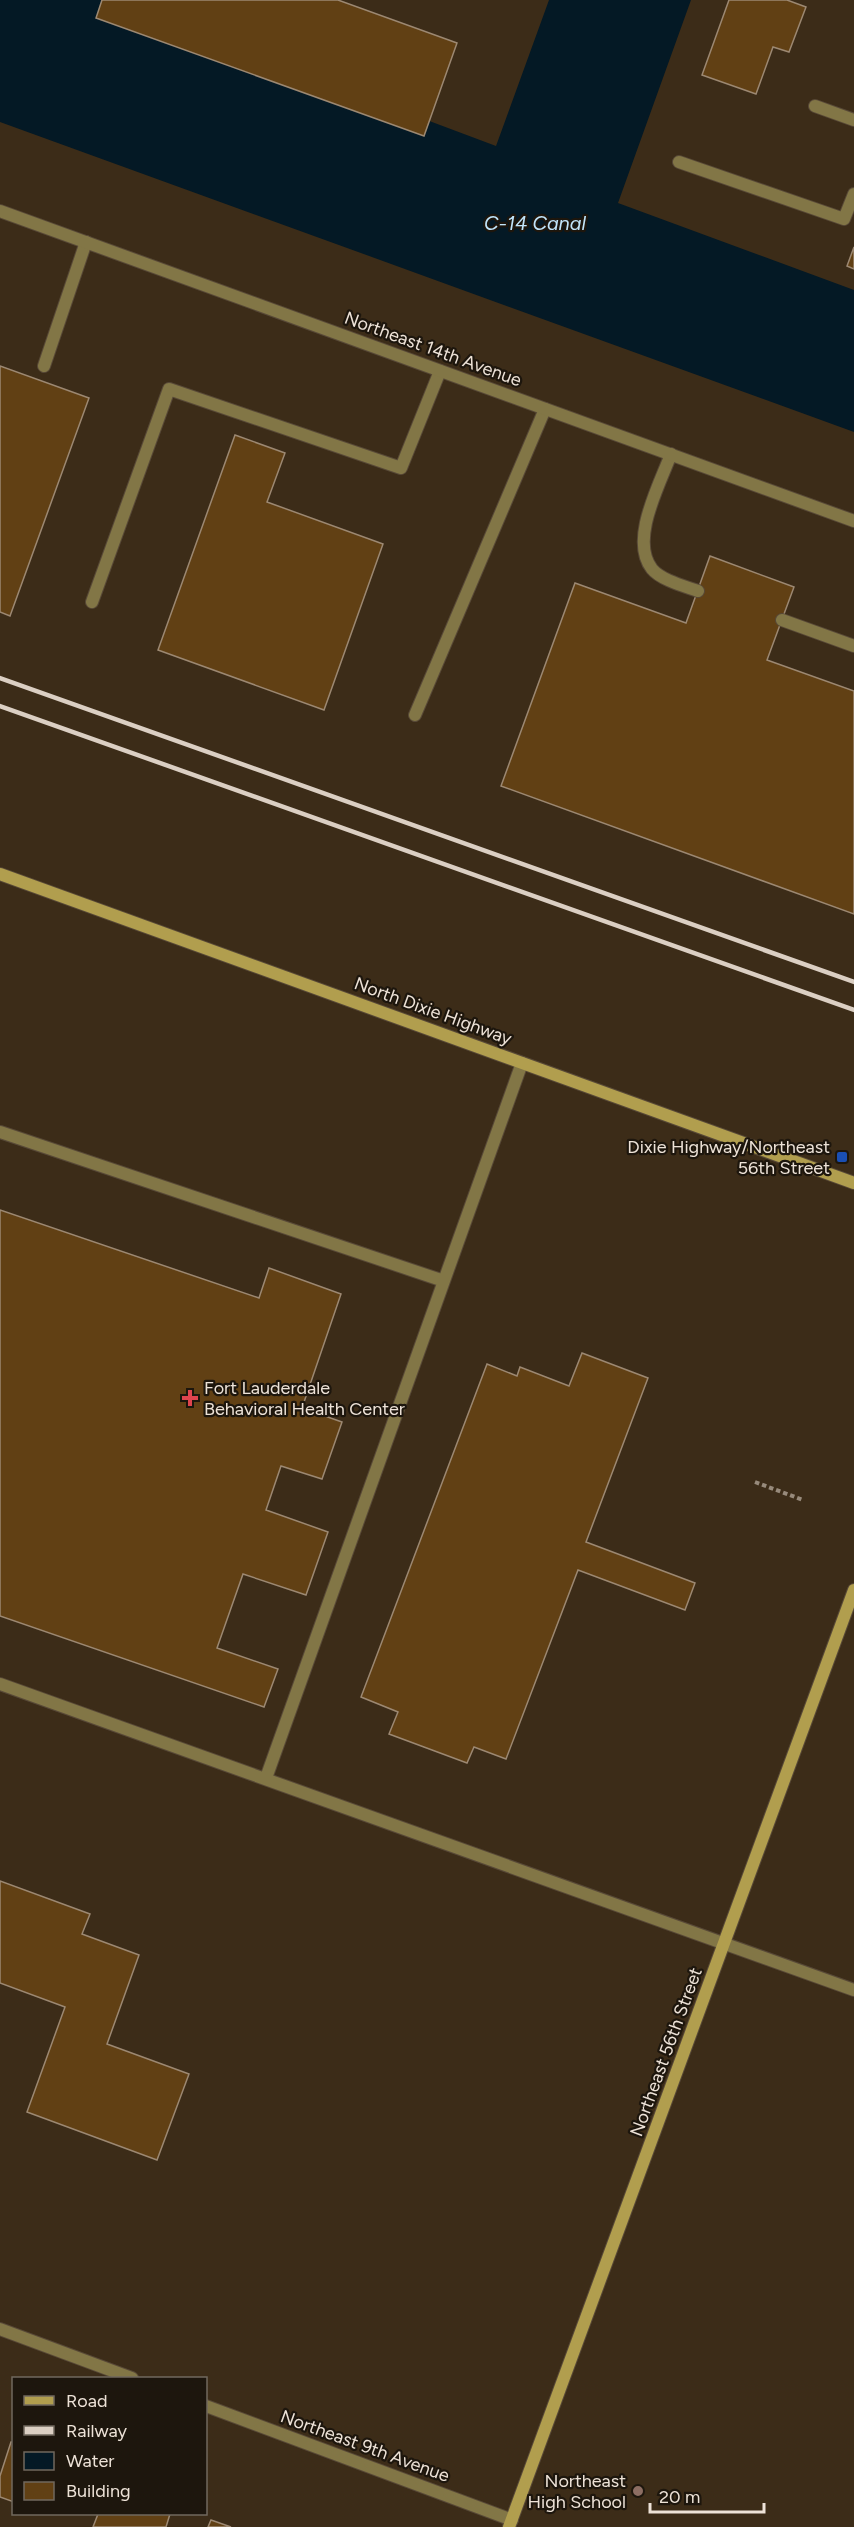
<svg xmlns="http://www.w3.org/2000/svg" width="854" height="2527" font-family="Figtree,sans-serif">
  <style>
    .water { fill: #041925 }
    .building { fill: #614014; stroke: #9c8872; stroke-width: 1.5 }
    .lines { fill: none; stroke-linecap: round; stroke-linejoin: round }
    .lane-casing { stroke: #584937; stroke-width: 14 }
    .street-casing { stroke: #584937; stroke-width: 14 }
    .secondary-casing { stroke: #584937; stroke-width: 14 }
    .path { stroke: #978a7b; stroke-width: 4; stroke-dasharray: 4.5 3; stroke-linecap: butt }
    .lane { stroke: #827646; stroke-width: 12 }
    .street { stroke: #827646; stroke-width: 12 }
    .secondary { stroke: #b19e4e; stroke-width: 12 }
    .rail { stroke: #dbcfc3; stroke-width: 4.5 }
    .transit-dot { fill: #1a4fb4; stroke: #1d160d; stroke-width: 2 }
    .health-dot { fill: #e0444e; stroke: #1d160d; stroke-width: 2 }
    .education-dot { fill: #8d6e63; stroke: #1d160d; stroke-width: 2 }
    .labels { text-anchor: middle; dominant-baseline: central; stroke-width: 4.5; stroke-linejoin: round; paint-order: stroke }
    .street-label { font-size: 18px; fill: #ede2d7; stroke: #1d160d }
    .poi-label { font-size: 18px; fill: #ede2d7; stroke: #1d160d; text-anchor: end }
    .water-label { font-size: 20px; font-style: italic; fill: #c1e5fb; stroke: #1d160d }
  </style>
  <rect width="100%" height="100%" fill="#3c2c18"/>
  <path class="water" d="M0 0H107L496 146 549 0H691L618 203 854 290V432L0 122Z"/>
  <path class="building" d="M102 0H338L457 43 424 136 96 18Z
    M729 0H787L806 7 789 52 773 47 756 94 702 75Z
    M854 247V269L847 266Z
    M0 366 89 398 10 616 0 612Z
    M235 435 285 453 267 502 383 544 324 710 158 650Z
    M710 556 794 587 767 660 854 691V914L501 786 575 583 686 623Z
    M0 1210 259 1298 269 1268 341 1294 302 1408 342 1422 322 1479 281 1466 266 1510 328 1532 306 1595 243 1574 217 1648 278 1669 264 1707 0 1616Z
    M582 1353 648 1378 586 1542 695 1583 685 1610 578 1570 506 1759 474 1747 467 1763 389 1734 398 1712 361 1697 487 1364 517 1376 520 1367 569 1386Z
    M0 1881 90 1914 82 1934 139 1955 107 2044 189 2074 157 2160 27 2112 65 2007 0 1983Z
    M11 2442H14V2502L0 2497V2476Z
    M98 2514H170L166 2527H93Z
    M211 2520 231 2527H208Z"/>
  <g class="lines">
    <defs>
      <path id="lane" d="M815 106 854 120
        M679 162 844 219 854 194
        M44 366 86 242
        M671 454C660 484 629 540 652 569 661 580 684 586 698 591
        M92 602 169 389 401 468 440 371
        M782 620 854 646
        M415 715 545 409
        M0 1132 444 1281
        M0 1684 854 1990
        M266 1778 522 1063"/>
      <path id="street" d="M0 211 854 521
        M0 2329 132 2378
        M206 2406 512 2520"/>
      <path id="secondary" d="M0 874 854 1183
        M509 2527 854 1590"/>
    </defs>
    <use href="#lane" class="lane-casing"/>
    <use href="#street" class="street-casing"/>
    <use href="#secondary" class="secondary-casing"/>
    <path class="path" d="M755 1482 803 1500"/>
    <use href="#lane" class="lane"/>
    <use href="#street" class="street"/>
    <use href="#secondary" class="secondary"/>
    <path class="rail" d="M0 678 854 982
      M0 706 854 1010"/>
  </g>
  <rect class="transit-dot" x="836" y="1151" width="12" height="12" rx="3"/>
  <path class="health-dot" d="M187 1389h6v6h6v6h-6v6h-6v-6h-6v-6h6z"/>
  <circle class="education-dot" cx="638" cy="2491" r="6"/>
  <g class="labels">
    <g class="street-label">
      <text transform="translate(433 349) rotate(20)">Northeast 14th Avenue</text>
      <text transform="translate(433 1011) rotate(20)">North Dixie Highway</text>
      <text transform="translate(666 2052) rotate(-70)">Northeast 56th Street</text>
      <text transform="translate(365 2446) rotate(20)">Northeast 9th Avenue</text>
    </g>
    <g class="poi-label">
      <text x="830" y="1147">Dixie Highway/Northeast<tspan x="830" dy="21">56th Street</tspan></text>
      <text x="204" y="1388" text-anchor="start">Fort Lauderdale<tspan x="204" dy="21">Behavioral Health Center</tspan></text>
      <text x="626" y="2481">Northeast<tspan x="626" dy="21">High School</tspan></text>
    </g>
    <g class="water-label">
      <text x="535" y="223">C-14 Canal</text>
    </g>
  </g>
  <rect x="12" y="2377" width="195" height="138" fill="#1d160d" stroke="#70685e" stroke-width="1.5"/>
  <rect x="24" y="2396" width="30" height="9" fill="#b19e4e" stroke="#70685e" stroke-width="1.5"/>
  <text x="66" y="2407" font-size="18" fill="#ede2d7">Road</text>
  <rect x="24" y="2426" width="30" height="9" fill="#dbcfc3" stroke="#70685e" stroke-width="1.5"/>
  <text x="66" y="2437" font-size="18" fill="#ede2d7">Railway</text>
  <rect x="24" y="2452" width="30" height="18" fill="#041925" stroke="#70685e" stroke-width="1.5"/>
  <text x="66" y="2467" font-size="18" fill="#ede2d7">Water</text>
  <rect x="24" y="2482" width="30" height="18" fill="#614014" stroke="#70685e" stroke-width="1.5"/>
  <text x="66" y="2497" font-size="18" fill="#ede2d7">Building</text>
  <path d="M650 2503v9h114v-9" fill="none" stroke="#ede2d7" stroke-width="3"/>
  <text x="659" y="2503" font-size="18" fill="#ede2d7" stroke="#1d160d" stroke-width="4.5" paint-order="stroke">20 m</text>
</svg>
